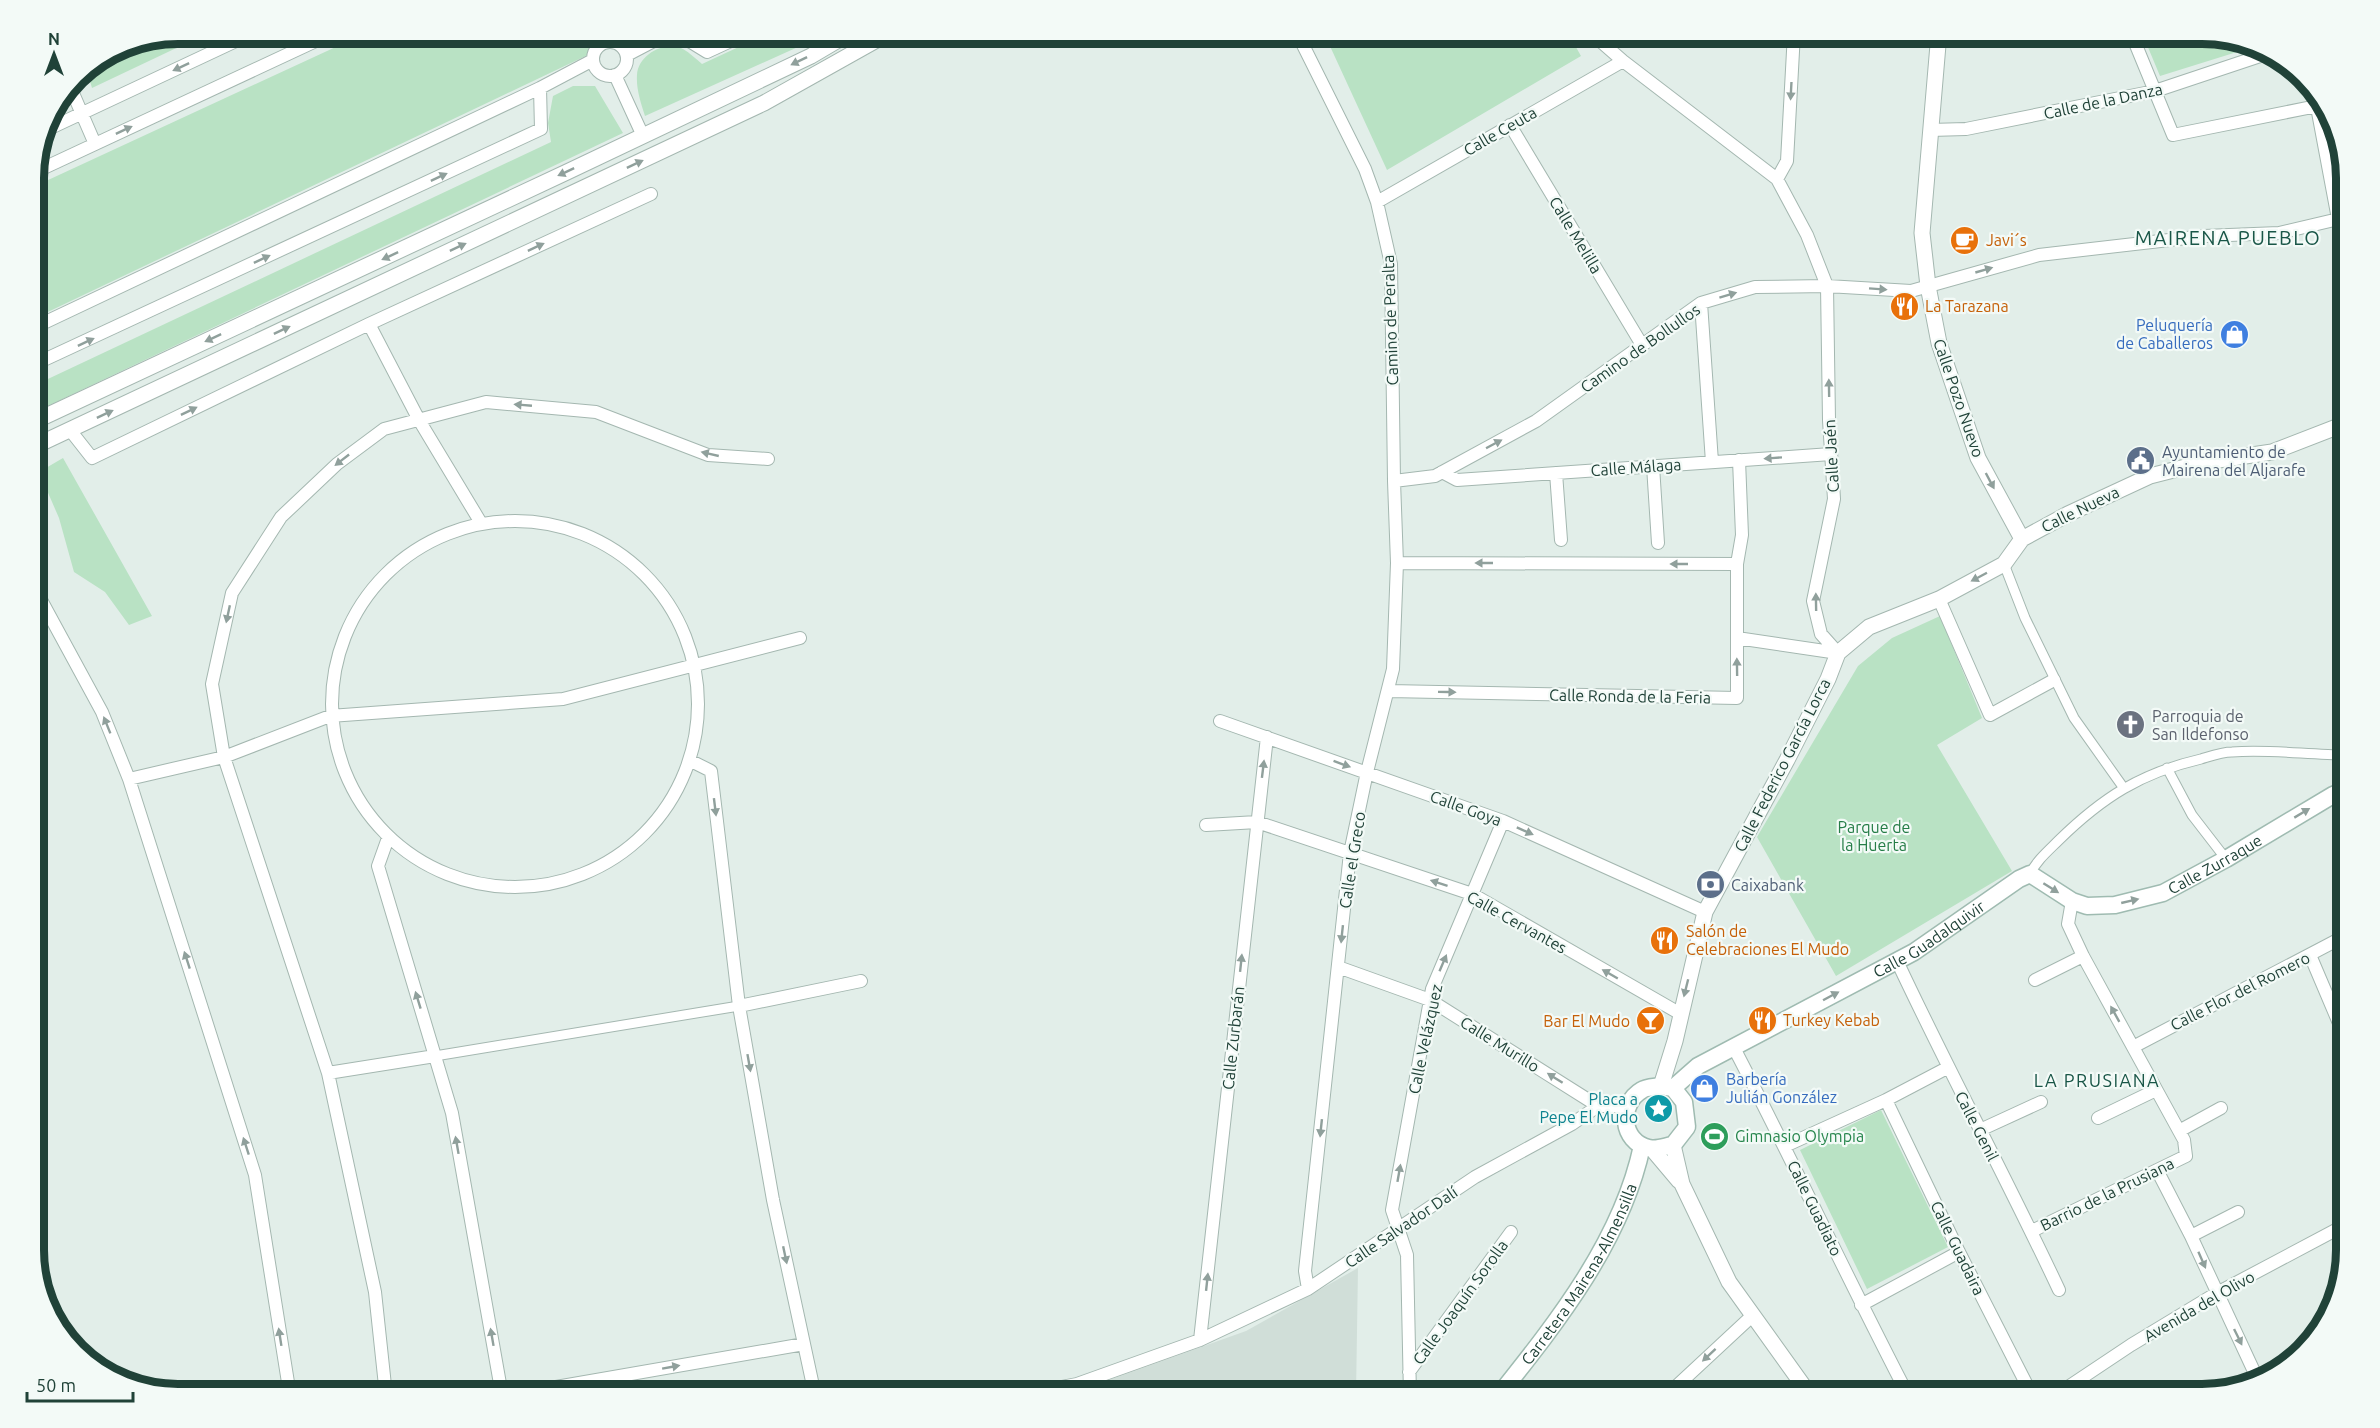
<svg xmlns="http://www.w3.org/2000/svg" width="2380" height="1428" font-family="Ubuntu,sans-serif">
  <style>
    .built { fill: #d0ded8 }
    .green { fill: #b9e2c4 }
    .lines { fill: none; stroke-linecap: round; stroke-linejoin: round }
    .pedestrian-casing { stroke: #a4b7b0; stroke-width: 11 }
    .minor-casing { stroke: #a4b7b0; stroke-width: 14 }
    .tertiary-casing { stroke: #a4b7b0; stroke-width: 17 }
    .secondary-casing { stroke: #9fbbb1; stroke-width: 19 }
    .pedestrian { stroke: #fff; stroke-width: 9 }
    .minor { stroke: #fff; stroke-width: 12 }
    .tertiary { stroke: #fff; stroke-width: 15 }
    .secondary { stroke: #fff; stroke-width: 16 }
    .oneway { fill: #90a09c }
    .labels { text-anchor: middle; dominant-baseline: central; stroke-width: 4.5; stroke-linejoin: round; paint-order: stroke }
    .street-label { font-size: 16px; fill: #204238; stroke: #f3faf7 }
    .food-label { font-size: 16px; fill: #c56008; stroke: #f3faf7; text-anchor: start }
    .shop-label { font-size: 16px; fill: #366cbe; stroke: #f3faf7; text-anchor: end }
    .service-label { font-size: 16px; fill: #4e5e75; stroke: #f3faf7; text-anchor: start }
    .worship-label { font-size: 16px; fill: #5b616d; stroke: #f3faf7; text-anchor: start }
    .park-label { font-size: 16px; fill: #257d47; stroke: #f3faf7 }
    .culture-label { font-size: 16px; fill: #0d838f; stroke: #f3faf7; text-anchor: end }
    .leisure-label { font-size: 16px; fill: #27864d; stroke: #f3faf7; text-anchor: start }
    .neighbourhood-label { font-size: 18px; letter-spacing: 1.5px; fill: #195647; stroke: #f3faf7 }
    .quarter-label { font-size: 20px; letter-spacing: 1.5px; fill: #195647; stroke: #f3faf7 }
    .rim { fill: none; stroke: #204238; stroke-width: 8 }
  </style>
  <rect width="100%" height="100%" fill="#e2eee9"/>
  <path class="built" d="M1358 1268 1356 1395H1067L1246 1331Z"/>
  <path class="green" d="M178 33H208L92 88 86 68 123 44Z
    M366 33H634L33 319V187Z
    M769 33H829L645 116C641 103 636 89 637 75 638 54 666 40 683 49 690 53 696 59 702 64Z
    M1358 33H1568L1581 56 1387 170 1329 44Z
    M2142 33H2202L2253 47 2160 76Z
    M573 86H595L623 133 33 413V386L551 142 548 123 553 96Z
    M63 458 152 616 129 625 105 592 74 572 59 518 39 472Z
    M1940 616 1982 718 1937 745 2012 871 1836 976 1757 837 1858 666 1892 638Z
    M1881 1110 1948 1247 1867 1289 1800 1150Z"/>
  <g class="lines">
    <defs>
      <path id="pedestrian" d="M2004 564 2025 618 2074 718 2123 787
        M2167 768 2192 815 2226 859
        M2030 874C2037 860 2048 851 2059 840 2103 797 2141 773 2201 759 2211 756 2222 752 2232 752 2271 749 2308 755 2347 755
        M435 1056 739 1006"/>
      <path id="minor" d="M676 33 707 52 748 33
        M1297 33 1365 169 1377 202 1391 264 1394 481
        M1591 33 1623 61 1777 179 1807 235 1827 286 1829 420 1834 499 1813 601 1821 634 1838 653
        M2131 33 2173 135 2327 104
        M593 59a17 17 0 1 1 34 0a17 17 0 1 1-34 0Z
        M627 55 669 33
        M615 75 643 136
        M69 84 95 144
        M2316 94 2317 107 2338 219
        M1510 125 1642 345
        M1930 130 1966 129 2155 91 2272 52
        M42 132 253 33
        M33 173 333 33
        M1777 179 1787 161 1794 33
        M1377 202 1623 61
        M1701 303 1712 462
        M369 324 419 420 481 523
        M33 328 540 88 593 60
        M33 365 541 129 540 88
        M70 430 92 458 369 324 651 194
        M1653 466 1658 543
        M1442 472 1457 480 1831 454
        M1556 473 1561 540
        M332 704a183 183 0 1 1 366 0a183 183 0 1 1-366 0Z
        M1397 563 1737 564
        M33 585 102 712 129 779 255 1175 290 1395
        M1939 599 1990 715 2054 680
        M1737 638 1838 653
        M1389 691 1737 698V564L1742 535 1739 460
        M1220 721 1503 821 1705 912
        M691 761 711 771 739 1006 773 1200 815 1395
        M129 779 224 757 330 716 563 699 800 638
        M1206 825 1257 822 1472 894 1679 1013
        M388 838 378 866 452 1113 502 1395
        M2310 955 2347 1042
        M1897 961C1949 1072 2007 1179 2059 1290
        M1338 967 1430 1000 1598 1106H1627
        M2035 980 2083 956
        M739 1006 861 981
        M2133 1047 2347 935
        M1734 1048C1794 1163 1848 1280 1908 1395
        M328 1073 435 1056
        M1886 1100 1959 1252 2032 1395
        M2098 1118 2156 1090
        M1980 1130 2041 1102
        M2179 1131 2221 1108
        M1785 1146 1886 1100 1947 1068
        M2157 1170 2191 1236 2258 1380
        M2032 1231 2186 1156 2184 1140 2083 956 2068 924 2072 901
        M2191 1236 2238 1212
        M1308 1289 1305 1271 1350 853 1367 772 1393 669 1397 563 1394 481 1435 476 1536 421 1701 303 1755 287 1827 286 1911 291 2039 255 2204 236 2279 233 2347 217
        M1861 1305 1959 1252
        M1200 1340 1267 737
        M1409 1372 1511 1232
        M386 1395 375 1292 328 1073 224 757 212 684 232 593 281 517 337 464 384 429 486 402 596 412 708 455 768 459
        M510 1395 804 1344
        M1020 1395 1077 1384 1200 1340 1308 1289 1475 1177 1572 1124 1598 1106
        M1410 1395 1407 1255 1392 1210 1432 989 1503 821
        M1667 1395 1752 1316
        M2056 1395 2131 1345 2217 1293 2347 1224"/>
      <path id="tertiary" d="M1939 33 1922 233 1928 286 1939 343 1978 458 2022 539
        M33 422 567 172 811 56 850 33
        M33 447 764 103 889 33
        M1661 1086 1675 1041 1705 912 1787 760 1828 679 1838 653 1869 627 1939 599 2004 564 2022 539 2068 514 2150 476 2205 462 2272 452 2347 423
        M1673 1145 1682 1184 1729 1282 1810 1395
        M1652 1149 1679 1181"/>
      <g id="secondary">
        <path d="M1661 1086 1673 1088 1684 1102 1687 1127 1673 1145C1666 1146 1657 1150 1649 1148 1621 1142 1618 1104 1642 1090 1646 1087 1655 1087 1661 1086Z"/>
        <path id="s1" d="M1673 1088 1698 1066 1914 952 2019 879 2030 874 2072 901 2087 906 2115 905 2163 893 2226 859 2333 795 2347 789"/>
        <path id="s2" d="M1499 1395C1558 1321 1622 1240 1642 1146"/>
      </g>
    </defs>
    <use href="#pedestrian" class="pedestrian-casing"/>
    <use href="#minor" class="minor-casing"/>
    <use href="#tertiary" class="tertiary-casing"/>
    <use href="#secondary" class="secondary-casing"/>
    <use href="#pedestrian" class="pedestrian"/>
    <use href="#minor" class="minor"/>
    <use href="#tertiary" class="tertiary"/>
    <use href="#secondary" class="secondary"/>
  </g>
  <defs><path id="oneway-solid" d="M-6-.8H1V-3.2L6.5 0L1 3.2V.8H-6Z" transform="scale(1.5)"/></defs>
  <g class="oneway">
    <use href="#oneway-solid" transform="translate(799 61) rotate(154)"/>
    <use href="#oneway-solid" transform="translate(181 67) rotate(155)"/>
    <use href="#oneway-solid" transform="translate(1791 91) rotate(93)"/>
    <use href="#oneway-solid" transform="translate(124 130) rotate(-25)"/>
    <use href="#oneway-solid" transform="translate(635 164) rotate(-25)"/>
    <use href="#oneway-solid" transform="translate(566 172) rotate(155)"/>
    <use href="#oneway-solid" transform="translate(439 177) rotate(-25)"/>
    <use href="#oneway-solid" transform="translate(458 247) rotate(-25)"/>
    <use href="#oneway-solid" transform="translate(536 247) rotate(-25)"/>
    <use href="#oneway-solid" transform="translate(390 256) rotate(155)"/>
    <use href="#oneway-solid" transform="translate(262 259) rotate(-25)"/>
    <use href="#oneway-solid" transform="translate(1984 270) rotate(-16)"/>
    <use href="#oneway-solid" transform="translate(1878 289) rotate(4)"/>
    <use href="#oneway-solid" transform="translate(1728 295) rotate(-17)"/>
    <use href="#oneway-solid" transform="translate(282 330) rotate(-25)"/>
    <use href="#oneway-solid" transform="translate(213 338) rotate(155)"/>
    <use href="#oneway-solid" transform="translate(86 342) rotate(-25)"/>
    <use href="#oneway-solid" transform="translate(1829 388) rotate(-91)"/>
    <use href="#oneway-solid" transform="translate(523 405) rotate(-175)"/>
    <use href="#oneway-solid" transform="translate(189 411) rotate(-26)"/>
    <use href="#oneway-solid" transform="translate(105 414) rotate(-25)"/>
    <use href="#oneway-solid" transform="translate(1494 444) rotate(-28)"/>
    <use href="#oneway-solid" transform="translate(710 454) rotate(-167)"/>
    <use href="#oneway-solid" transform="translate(1773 458) rotate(176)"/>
    <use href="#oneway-solid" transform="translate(342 460) rotate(142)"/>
    <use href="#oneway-solid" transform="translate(1990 481) rotate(62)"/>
    <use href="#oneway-solid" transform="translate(1484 563) rotate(180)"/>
    <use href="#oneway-solid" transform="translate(1679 564) rotate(-180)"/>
    <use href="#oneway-solid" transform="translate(1979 577) rotate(152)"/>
    <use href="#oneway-solid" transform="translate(1816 602) rotate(-91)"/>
    <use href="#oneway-solid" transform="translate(228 614) rotate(102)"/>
    <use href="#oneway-solid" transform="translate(1737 667) rotate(-91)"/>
    <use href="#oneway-solid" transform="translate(1447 692) rotate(1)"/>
    <use href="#oneway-solid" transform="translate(107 725) rotate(-112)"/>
    <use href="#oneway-solid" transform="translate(1342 764) rotate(20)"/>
    <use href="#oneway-solid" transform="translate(1263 769) rotate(-83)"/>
    <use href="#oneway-solid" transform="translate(715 807) rotate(83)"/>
    <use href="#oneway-solid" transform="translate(2302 813) rotate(-31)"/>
    <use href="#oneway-solid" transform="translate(1525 831) rotate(24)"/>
    <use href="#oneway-solid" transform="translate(1439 883) rotate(-162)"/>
    <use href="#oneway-solid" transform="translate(2051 888) rotate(32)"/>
    <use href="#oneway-solid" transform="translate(2130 901) rotate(-13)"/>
    <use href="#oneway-solid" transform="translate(1342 934) rotate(96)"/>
    <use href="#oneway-solid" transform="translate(187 960) rotate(-108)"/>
    <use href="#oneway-solid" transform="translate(1241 963) rotate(-84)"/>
    <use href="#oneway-solid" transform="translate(1443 963) rotate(-67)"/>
    <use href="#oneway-solid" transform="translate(1610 974) rotate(-150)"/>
    <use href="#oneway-solid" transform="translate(1686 988) rotate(104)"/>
    <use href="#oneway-solid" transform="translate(1831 996) rotate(-28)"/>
    <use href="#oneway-solid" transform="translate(418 1000) rotate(-107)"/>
    <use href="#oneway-solid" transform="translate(2115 1014) rotate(-119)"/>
    <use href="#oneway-solid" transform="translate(749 1063) rotate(80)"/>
    <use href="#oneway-solid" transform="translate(1555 1078) rotate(-148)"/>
    <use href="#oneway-solid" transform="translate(1321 1128) rotate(96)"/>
    <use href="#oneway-solid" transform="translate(457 1145) rotate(-100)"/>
    <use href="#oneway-solid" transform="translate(246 1146) rotate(-108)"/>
    <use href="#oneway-solid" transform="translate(1399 1173) rotate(-80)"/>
    <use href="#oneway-solid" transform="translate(785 1255) rotate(78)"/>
    <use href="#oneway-solid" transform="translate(2202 1260) rotate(66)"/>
    <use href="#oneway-solid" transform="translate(1207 1282) rotate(-84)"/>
    <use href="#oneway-solid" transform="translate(280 1337) rotate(-99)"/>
    <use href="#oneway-solid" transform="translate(492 1337) rotate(-100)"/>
    <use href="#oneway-solid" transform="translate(2238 1337) rotate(64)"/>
    <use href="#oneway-solid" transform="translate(1709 1355) rotate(137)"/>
    <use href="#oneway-solid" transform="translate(671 1367) rotate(-10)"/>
  </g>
  <defs>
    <symbol id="cafe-disc" viewBox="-11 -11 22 22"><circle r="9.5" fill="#e8710a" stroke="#f3faf7"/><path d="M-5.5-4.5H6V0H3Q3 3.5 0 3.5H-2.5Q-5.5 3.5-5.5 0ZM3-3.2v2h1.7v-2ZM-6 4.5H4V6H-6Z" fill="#fff"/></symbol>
    <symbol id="restaurant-disc" viewBox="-11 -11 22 22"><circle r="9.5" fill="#e8710a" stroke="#f3faf7"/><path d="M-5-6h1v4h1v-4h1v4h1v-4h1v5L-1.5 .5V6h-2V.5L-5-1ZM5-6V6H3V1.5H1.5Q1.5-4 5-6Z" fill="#fff"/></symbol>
    <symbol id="shop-disc" viewBox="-11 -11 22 22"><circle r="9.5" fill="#3f7fe0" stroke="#f3faf7"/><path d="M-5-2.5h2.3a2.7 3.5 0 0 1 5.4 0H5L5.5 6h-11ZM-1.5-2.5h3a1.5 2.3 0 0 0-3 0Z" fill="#fff"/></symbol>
    <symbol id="civic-disc" viewBox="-11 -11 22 22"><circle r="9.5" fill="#5c6f8a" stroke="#f3faf7"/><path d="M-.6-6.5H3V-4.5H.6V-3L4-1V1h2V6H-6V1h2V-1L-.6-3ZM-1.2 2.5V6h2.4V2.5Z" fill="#fff"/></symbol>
    <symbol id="church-disc" viewBox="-11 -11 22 22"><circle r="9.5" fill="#6b7280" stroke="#f3faf7"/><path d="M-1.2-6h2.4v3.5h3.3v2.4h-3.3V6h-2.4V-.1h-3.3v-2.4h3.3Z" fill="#fff"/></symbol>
    <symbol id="bank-disc" viewBox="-11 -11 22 22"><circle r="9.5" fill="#5c6f8a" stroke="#f3faf7"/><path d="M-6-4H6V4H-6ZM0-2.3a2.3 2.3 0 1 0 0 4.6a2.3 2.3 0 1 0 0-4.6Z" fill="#fff"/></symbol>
    <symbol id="bar-disc" viewBox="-11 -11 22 22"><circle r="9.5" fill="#e8710a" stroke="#f3faf7"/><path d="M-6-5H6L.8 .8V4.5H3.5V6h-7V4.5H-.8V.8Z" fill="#fff"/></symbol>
    <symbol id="sight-disc" viewBox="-11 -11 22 22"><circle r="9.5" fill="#0f9aa8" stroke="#f3faf7"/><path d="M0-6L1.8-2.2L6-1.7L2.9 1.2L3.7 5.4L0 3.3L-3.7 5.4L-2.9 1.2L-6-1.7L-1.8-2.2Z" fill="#fff"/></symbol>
    <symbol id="stadium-disc" viewBox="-11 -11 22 22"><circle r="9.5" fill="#2e9e5b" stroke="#f3faf7"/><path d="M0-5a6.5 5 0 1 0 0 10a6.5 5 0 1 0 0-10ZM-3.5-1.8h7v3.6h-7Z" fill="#fff"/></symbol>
  </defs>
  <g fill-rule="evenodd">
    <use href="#cafe-disc" x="1948" y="224" width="33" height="33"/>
    <use href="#restaurant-disc" x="1888" y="290" width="33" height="33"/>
    <use href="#shop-disc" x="2218" y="318" width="33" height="33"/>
    <use href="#civic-disc" x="2124" y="444" width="33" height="33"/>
    <use href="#church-disc" x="2114" y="708" width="33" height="33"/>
    <use href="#bank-disc" x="1694" y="868" width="33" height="33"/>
    <use href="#restaurant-disc" x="1648" y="924" width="33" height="33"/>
    <use href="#restaurant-disc" x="1746" y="1004" width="33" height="33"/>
    <use href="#bar-disc" x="1634" y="1004" width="33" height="33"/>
    <use href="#shop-disc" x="1688" y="1072" width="33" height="33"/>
    <use href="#sight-disc" x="1642" y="1092" width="33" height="33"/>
    <use href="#stadium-disc" x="1698" y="1120" width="33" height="33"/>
  </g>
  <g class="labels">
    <g class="street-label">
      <text transform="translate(2103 101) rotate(-12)">Calle de la Danza</text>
      <text transform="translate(1500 131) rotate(-30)">Calle Ceuta</text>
      <text transform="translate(1576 235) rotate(59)">Calle Melilla</text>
      <text transform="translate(1390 320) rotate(-92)">Camino de Peralta</text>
      <text transform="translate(1640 348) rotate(-35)">Camino de Bollullos</text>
      <text transform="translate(1959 398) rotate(71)">Calle Pozo Nuevo</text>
      <text transform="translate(1831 456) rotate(-93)">Calle Jaén</text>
      <text transform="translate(1636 467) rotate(-4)">Calle Málaga</text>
      <text transform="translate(2080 509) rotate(-26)">Calle Nueva</text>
      <text transform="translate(1630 696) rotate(1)">Calle Ronda de la Feria</text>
      <text transform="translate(1782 765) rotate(-63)">Calle Federico García Lorca</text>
      <text transform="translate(1466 808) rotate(20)">Calle Goya</text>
      <text transform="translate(1352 860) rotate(-81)">Calle el Greco</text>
      <text stroke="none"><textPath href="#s1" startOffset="620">Calle Zurraque</textPath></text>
      <text transform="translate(1517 922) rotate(29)">Calle Cervantes</text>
      <text stroke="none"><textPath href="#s1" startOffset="297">Calle Guadalquivir</textPath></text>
      <text transform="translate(2240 991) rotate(-27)">Calle Flor del Romero</text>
      <text transform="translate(1233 1038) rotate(-84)">Calle Zurbarán</text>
      <text transform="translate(1425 1039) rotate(-78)">Calle Velázquez</text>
      <text transform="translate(1500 1044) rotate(32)">Calle Murillo</text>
      <text transform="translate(1977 1126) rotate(63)">Calle Genil</text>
      <text transform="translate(2107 1194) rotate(-26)">Barrio de la Prusiana</text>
      <text transform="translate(1815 1208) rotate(64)">Calle Guadiato</text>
      <text transform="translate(1401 1227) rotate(-34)">Calle Salvador Dalí</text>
      <text transform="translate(1958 1248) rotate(64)">Calle Guadaira</text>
      <text stroke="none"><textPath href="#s2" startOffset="146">Carretera Mairena-Almensilla</textPath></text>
      <text transform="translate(1460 1302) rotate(-54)">Calle Joaquín Sorolla</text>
      <text transform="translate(2199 1306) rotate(-30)">Avenida del Olivo</text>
    </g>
    <g class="food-label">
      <text x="1986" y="240">Javi´s</text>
      <text x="1925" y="306">La Tarazana</text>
      <text x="1686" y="931">Salón de<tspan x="1686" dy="18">Celebraciones El Mudo</tspan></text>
      <text x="1783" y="1020">Turkey Kebab</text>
      <text x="1630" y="1021" text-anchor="end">Bar El Mudo</text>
    </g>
    <g class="shop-label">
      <text x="2213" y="325">Peluquería<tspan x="2213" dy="18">de Caballeros</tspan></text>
      <text x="1726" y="1079" text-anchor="start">Barbería<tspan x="1726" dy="18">Julián González</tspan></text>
    </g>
    <g class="service-label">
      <text x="2162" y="452">Ayuntamiento de<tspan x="2162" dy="18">Mairena del Aljarafe</tspan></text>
      <text x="1731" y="885">Caixabank</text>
    </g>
    <g class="worship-label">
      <text x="2152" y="716">Parroquia de<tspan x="2152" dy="18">San Ildefonso</tspan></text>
    </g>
    <g class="park-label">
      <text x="1874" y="827">Parque de<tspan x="1874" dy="18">la Huerta</tspan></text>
    </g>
    <g class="culture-label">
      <text x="1638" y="1099">Placa a<tspan x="1638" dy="18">Pepe El Mudo</tspan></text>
    </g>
    <g class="leisure-label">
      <text x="1735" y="1136">Gimnasio Olympia</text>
    </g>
    <g class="neighbourhood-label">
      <text x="2097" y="1080">LA PRUSIANA</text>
    </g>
    <g class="quarter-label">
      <text x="2228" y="237">MAIRENA PUEBLO</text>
    </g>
  </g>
  <path d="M0 0H2380V1428H0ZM178 44H2202A134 134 0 0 1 2336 178V1250A134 134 0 0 1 2202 1384H178A134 134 0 0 1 44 1250V178A134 134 0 0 1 178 44Z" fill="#f3faf7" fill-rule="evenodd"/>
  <path class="rim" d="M178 44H2202A134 134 0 0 1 2336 178V1250A134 134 0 0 1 2202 1384H178A134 134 0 0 1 44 1250V178A134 134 0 0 1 178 44Z"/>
  <g transform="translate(54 54)" stroke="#f3faf7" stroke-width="4.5" paint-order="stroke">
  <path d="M0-4.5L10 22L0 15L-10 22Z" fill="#204238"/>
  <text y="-9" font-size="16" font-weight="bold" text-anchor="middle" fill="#204238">N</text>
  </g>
  <path d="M27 1392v9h106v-9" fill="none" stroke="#204238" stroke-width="3"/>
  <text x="36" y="1392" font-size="18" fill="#204238" stroke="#f3faf7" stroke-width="4.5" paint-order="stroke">50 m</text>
</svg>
